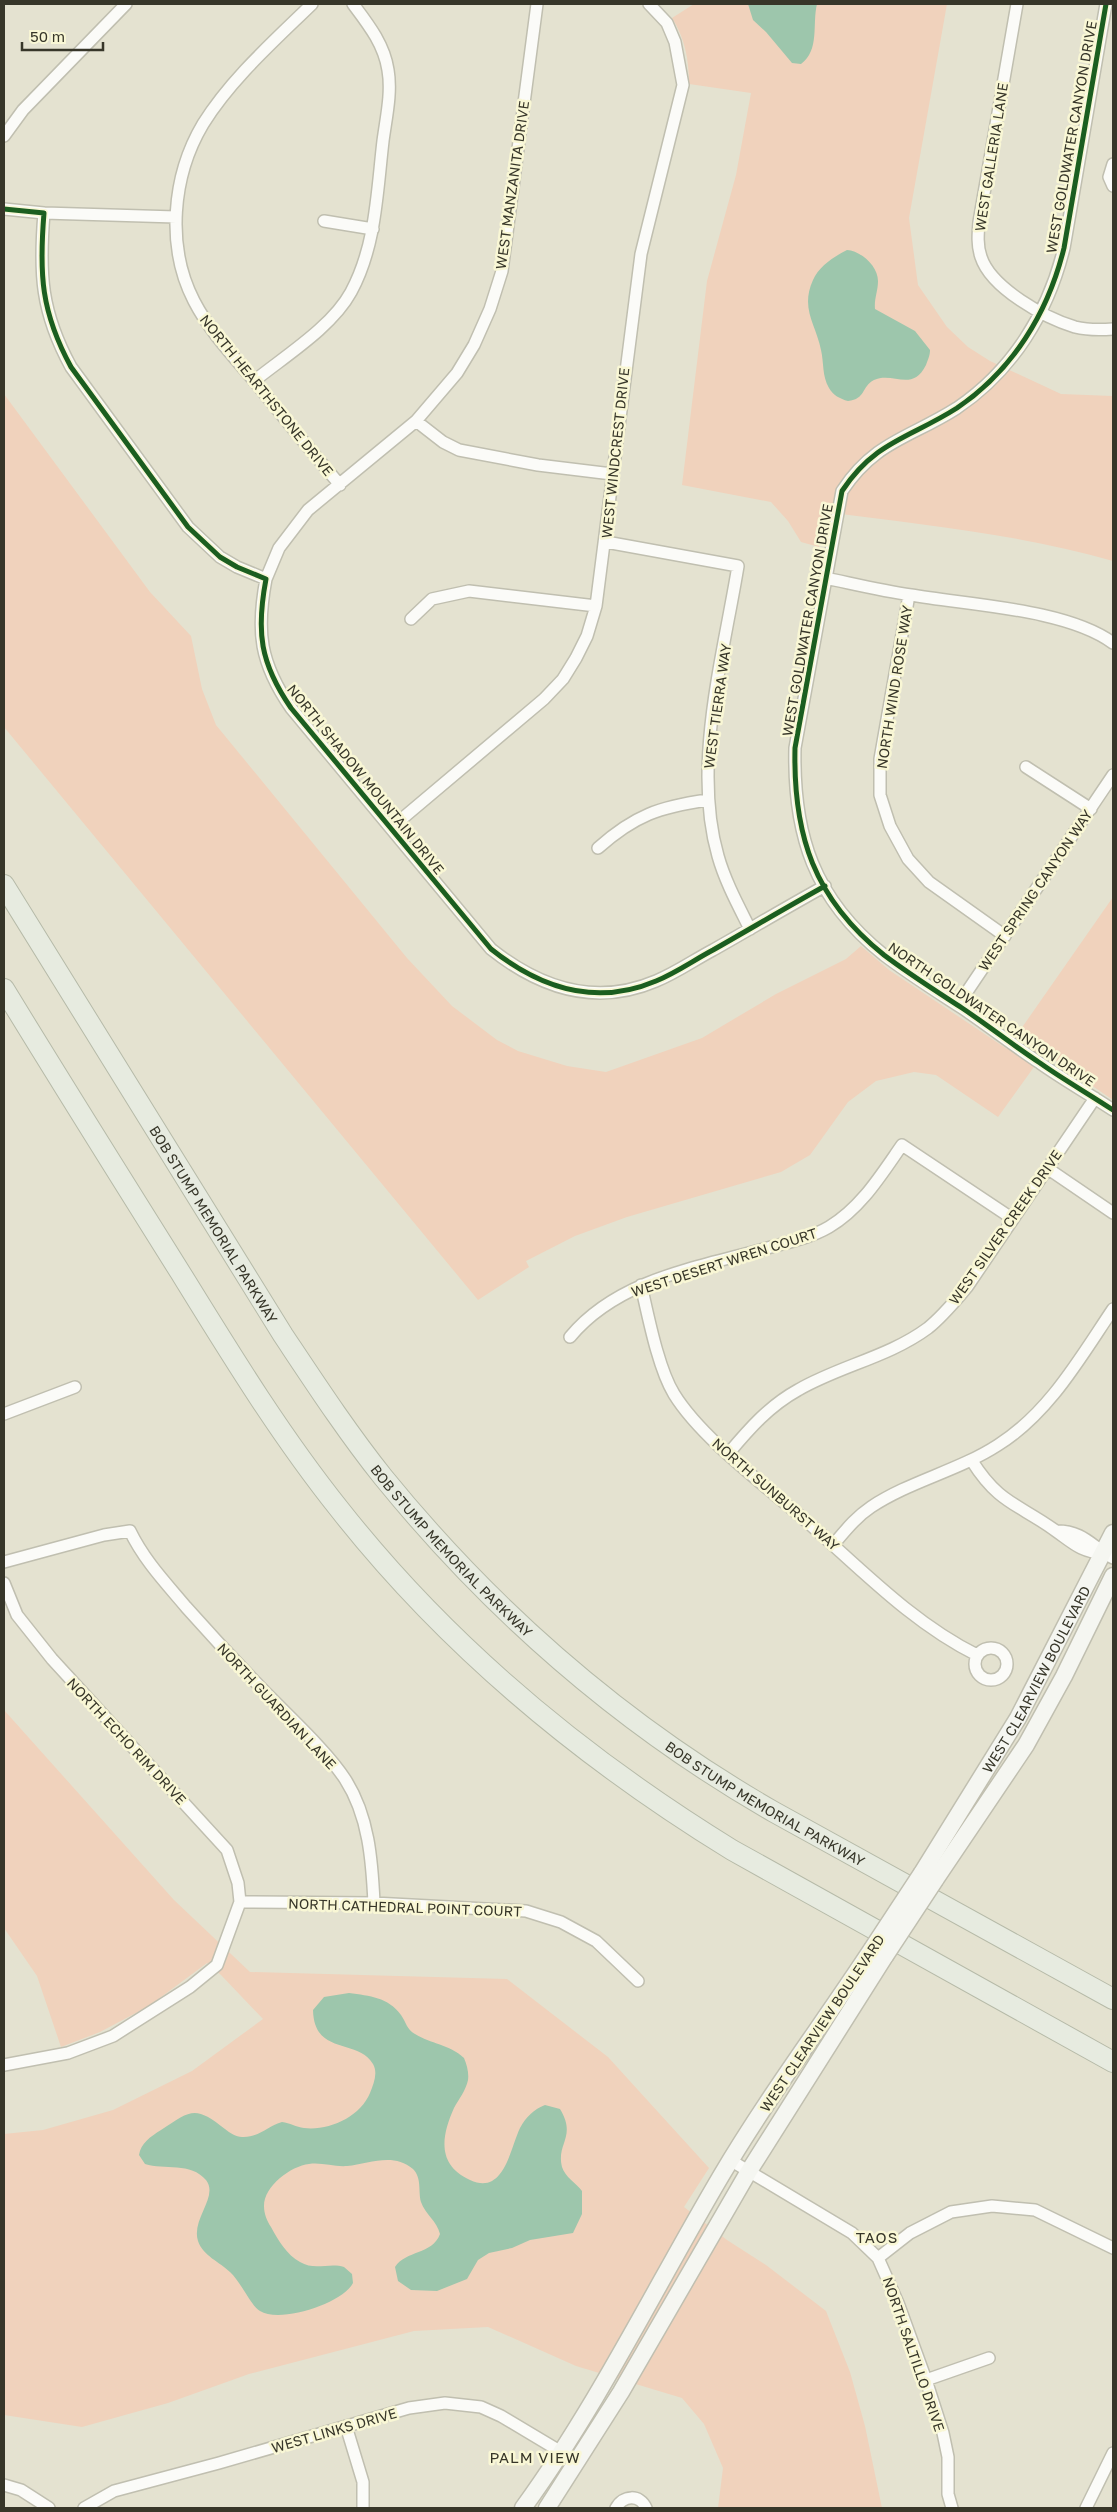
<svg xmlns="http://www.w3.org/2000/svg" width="1117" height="2512" font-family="'Golos Text',sans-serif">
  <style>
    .green { fill: #f0d2bc }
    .water { fill: #9dc6ac }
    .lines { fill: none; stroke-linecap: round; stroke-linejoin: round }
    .street-casing { stroke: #c0bfb0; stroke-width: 14 }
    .secondary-casing { stroke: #c0bfb0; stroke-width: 19 }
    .highway-casing { stroke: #b6baa8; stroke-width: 22 }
    .street { stroke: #fbfbf8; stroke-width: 11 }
    .secondary { stroke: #f5f6f1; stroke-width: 16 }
    .highway { stroke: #e7ebe0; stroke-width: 20 }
    .secondary-bridge-casing { stroke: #c0bfb0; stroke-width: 19; stroke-linecap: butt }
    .secondary-bridge { stroke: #f5f6f1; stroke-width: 16 }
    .cycleway-casing { stroke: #f9f7d5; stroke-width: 8 }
    .cycleway { stroke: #1b5e20; stroke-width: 5 }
    .labels { text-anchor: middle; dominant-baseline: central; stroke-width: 5; stroke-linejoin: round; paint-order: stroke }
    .street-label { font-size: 14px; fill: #373629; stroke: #f9f7d5 }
    .neighbourhood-label { font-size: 15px; letter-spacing: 1px; fill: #373629; stroke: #f9f7d5 }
  </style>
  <rect width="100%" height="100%" fill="#e4e2d0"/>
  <path class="green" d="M694 4H947L909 218 918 285 947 327 968 347 990 361 1061 394 1113 396V561C1020 534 923 525 827 512L819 547 801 542 788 521 771 502 682 485 707 281 736 175 751 93 689 84C689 60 685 38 672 18Z
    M4 394 150 592 191 636 202 689 216 725 407 958 452 1006 497 1040 518 1051 567 1066 606 1072 702 1038 776 994 846 959 861 946 889 970 1007 1049 1113 897V1100L1044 1053 998 1117 936 1075 914 1072 876 1081 848 1102 810 1155 781 1172 627 1217 575 1236 526 1261 529 1267 478 1300 4 727Z
    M4 1710 174 1900 250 1972 507 1979 608 2057 709 2168 684 2207 727 2240 766 2265 826 2311 850 2372 865 2426 882 2508H718L723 2468 704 2424 682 2398 576 2366 488 2327 414 2331 249 2374 168 2403 82 2427 4 2415V2134L43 2130 113 2110 192 2071 263 2019 221 1975 207 1963 149 2006 100 2032 61 2047 37 1976 4 1928Z"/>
  <path class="water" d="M748 4H817C812 24 820 50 801 64L792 63 766 32 753 20Z
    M847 250C861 251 878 266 878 281 878 291 874 299 875 309L915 331 930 350C930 356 928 359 926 365 912 393 893 371 874 380 861 387 866 399 848 401 840 399 833 395 829 388 822 376 824 363 821 350 816 324 800 309 813 280 819 266 835 256 847 250Z
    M349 1993C370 1996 388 1997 401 2015 406 2022 407 2030 415 2034 431 2044 449 2044 464 2058 467 2065 469 2073 468 2080 466 2090 459 2099 454 2108 441 2137 437 2165 470 2180 504 2196 510 2149 520 2128 526 2117 534 2109 545 2105L560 2109C577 2137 556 2143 562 2167 565 2177 576 2183 582 2191V2214L573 2233 530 2240 512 2248 489 2253 478 2260 467 2279 437 2291 411 2290 398 2281 395 2267C406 2250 432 2255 440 2234 437 2221 425 2214 421 2202 418 2191 422 2178 413 2169 393 2152 369 2164 347 2166 334 2167 321 2162 309 2164 291 2166 264 2186 264 2206 264 2214 267 2221 271 2227 278 2240 287 2255 300 2262 315 2271 330 2262 344 2267L352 2274 353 2283C343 2303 280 2324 260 2311 251 2306 241 2282 230 2272 220 2262 203 2256 198 2241 191 2219 219 2197 206 2180 191 2162 164 2170 145 2164L139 2155C141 2143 150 2137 161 2130 191 2110 195 2105 225 2129 230 2133 236 2137 242 2137 258 2138 268 2126 282 2122 290 2123 296 2127 304 2128 329 2131 360 2117 370 2093 374 2083 378 2073 373 2064 358 2038 314 2056 313 2010L324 1997Z"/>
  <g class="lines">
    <defs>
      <path id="street" d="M312 4C274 41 231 79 203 124 172 176 166 247 194 301 210 332 234 357 256 383 283 417 311 451 340 485
        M1017 4 979 222C978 234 977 246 981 257 991 288 1045 318 1075 327 1087 330 1101 330 1113 329
        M1106 4 1064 248C1048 313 1013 370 957 408 910 438 875 441 842 491L795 748C793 835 814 899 884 955 909 974 936 991 962 1008 989 1026 1014 1046 1040 1063 1064 1080 1089 1094 1113 1110
        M4 136 23 110 126 4
        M1113 164 1109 177 1113 186
        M4 209 44 213C39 274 41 312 71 367L188 527 220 557 237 567 266 579C256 632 260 663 291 708L491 949C540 988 595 1007 656 981 676 973 694 960 713 950 750 929 787 907 825 886
        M44 213 176 217
        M324 221 373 229
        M254 381C285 356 332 327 351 292 376 246 377 192 383 141 386 118 392 93 388 70 384 44 368 24 353 4
        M416 421 443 442 459 450 538 465 612 474
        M606 542 738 566C723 657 692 766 718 856 725 881 738 905 750 929
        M825 578C854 584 883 591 911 595 969 605 1067 609 1113 643
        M266 579 279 548 308 510 416 421 457 373 474 345 490 309 502 271 537 4
        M909 595 880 759V795L890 826 908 859 929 882 1005 936
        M411 619 432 599 469 591 596 606
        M1026 767 1091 809
        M391 828 544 699 563 679 576 658 587 636 596 606 641 254 683 85 675 42 667 23 649 4
        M598 848C635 815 660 807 707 800
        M958 1005 1113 775
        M1047 1168 1113 1213
        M641 1285C648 1315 658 1368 674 1394 701 1438 765 1485 805 1520 859 1567 912 1623 977 1655
        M570 1337C619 1278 701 1267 771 1247 790 1242 812 1237 829 1227 861 1208 881 1175 902 1145L1013 1219
        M4 1414 75 1387
        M728 1454C749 1429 769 1406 798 1390 839 1366 889 1357 928 1328 943 1316 955 1301 967 1287L1095 1098
        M972 1461C999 1504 1019 1504 1056 1531 1073 1543 1081 1552 1103 1553
        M1057 1531C1084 1531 1092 1547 1113 1558
        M833 1545C845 1531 856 1517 871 1507 910 1481 958 1471 998 1445 1049 1413 1080 1358 1113 1309
        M4 1562 104 1535 130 1531C144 1560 165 1582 186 1607 217 1642 249 1676 282 1709 302 1729 330 1756 345 1779 369 1816 372 1861 374 1903
        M4 1583 17 1615 52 1659 227 1850 238 1883 240 1902 217 1965 190 1987 113 2036 68 2053 4 2065
        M975 1664a16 16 0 1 1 32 0a16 16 0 1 1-32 0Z
        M240 1902 374 1903 526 1911 561 1922 596 1941 638 1981
        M730 2160 852 2233 878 2258 898 2303 926 2380 943 2433 948 2457V2494L952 2508
        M878 2258 910 2233 951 2212 992 2206 1035 2210 1113 2248
        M926 2380 989 2358
        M346 2426 363 2482V2508
        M4 2485 21 2490 49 2508
        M84 2508 114 2491 219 2463 409 2408 445 2403 481 2407 501 2416 578 2462
        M616 2508C623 2495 640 2494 646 2508
        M1086 2508 1113 2453"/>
      <g id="secondary">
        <path id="s1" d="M922 1873 1018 1718 1113 1533"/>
        <path d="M935 1880 1026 1745 1064 1676 1113 1576"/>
        <path d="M523 2508C598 2405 656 2286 721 2176 767 2098 822 2025 872 1949"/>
        <path d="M547 2508 621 2392 749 2171 885 1956"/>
      </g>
      <g id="highway">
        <path id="s2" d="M4 885 283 1335C315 1383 347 1432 383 1477 492 1611 624 1726 774 1812L1113 1999"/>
        <path d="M4 989C62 1084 121 1178 180 1272 230 1353 280 1435 340 1510 448 1647 584 1759 732 1850L1113 2062"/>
      </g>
    </defs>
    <use href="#street" class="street-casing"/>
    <use href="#secondary" class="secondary-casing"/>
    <use href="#highway" class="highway-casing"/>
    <use href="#street" class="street"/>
    <use href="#secondary" class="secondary"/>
    <use href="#highway" class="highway"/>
    <defs>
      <path id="secondary-bridge" d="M872 1949 922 1873
        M885 1956 935 1880"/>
    </defs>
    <use href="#secondary-bridge" class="secondary-bridge-casing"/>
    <use href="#secondary-bridge" class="secondary-bridge"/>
    <defs>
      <path id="cycleway" d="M1106 4 1064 248C1048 313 1013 370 957 408 910 438 875 441 842 491L795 748C793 835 814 899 884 955 909 974 936 991 962 1008 989 1026 1014 1046 1040 1063 1064 1080 1089 1094 1113 1110
        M4 209 44 213C39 274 41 312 71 367L188 527 220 557 237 567 266 579C256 632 260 663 291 708L491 949C540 988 595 1007 656 981 676 973 694 960 713 950 750 929 787 907 825 886"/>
    </defs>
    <use href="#cycleway" class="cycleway-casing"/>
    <use href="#cycleway" class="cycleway"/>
  </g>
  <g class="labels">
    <g class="street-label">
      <text transform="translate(1071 137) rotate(-80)">WEST GOLDWATER CANYON DRIVE</text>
      <text transform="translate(991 157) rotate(-81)">WEST GALLERIA LANE</text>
      <text transform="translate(512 185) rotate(-82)">WEST MANZANITA DRIVE</text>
      <text transform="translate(267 395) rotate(51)">NORTH HEARTHSTONE DRIVE</text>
      <text transform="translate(615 453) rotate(-84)">WEST WINDCREST DRIVE</text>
      <text transform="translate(807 620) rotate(-80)">WEST GOLDWATER CANYON DRIVE</text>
      <text transform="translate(894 687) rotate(-81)">NORTH WIND ROSE WAY</text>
      <text transform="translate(717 706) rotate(-82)">WEST TIERRA WAY</text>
      <text transform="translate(366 779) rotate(51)">NORTH SHADOW MOUNTAIN DRIVE</text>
      <text transform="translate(1035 890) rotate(-56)">WEST SPRING CANYON WAY</text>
      <text transform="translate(992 1014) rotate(34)">NORTH GOLDWATER CANYON DRIVE</text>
      <text stroke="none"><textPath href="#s2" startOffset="399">BOB STUMP MEMORIAL PARKWAY</textPath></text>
      <text transform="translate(1005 1227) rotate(-55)">WEST SILVER CREEK DRIVE</text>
      <text transform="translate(724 1262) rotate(-18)">WEST DESERT WREN COURT</text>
      <text transform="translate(776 1494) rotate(41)">NORTH SUNBURST WAY</text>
      <text stroke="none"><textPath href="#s2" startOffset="804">BOB STUMP MEMORIAL PARKWAY</textPath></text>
      <text stroke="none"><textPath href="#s1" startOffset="225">WEST CLEARVIEW BOULEVARD</textPath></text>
      <text transform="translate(277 1706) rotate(47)">NORTH GUARDIAN LANE</text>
      <text transform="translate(127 1741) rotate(47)">NORTH ECHO RIM DRIVE</text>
      <text stroke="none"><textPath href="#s2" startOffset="1209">BOB STUMP MEMORIAL PARKWAY</textPath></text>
      <text transform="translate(405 1907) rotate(2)">NORTH CATHEDRAL POINT COURT</text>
      <text transform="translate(822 2023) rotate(-56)">WEST CLEARVIEW BOULEVARD</text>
      <text transform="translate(914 2354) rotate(71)">NORTH SALTILLO DRIVE</text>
      <text transform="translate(334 2430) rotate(-16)">WEST LINKS DRIVE</text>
    </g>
    <g class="neighbourhood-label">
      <text x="877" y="2237">TAOS</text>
      <text x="535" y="2457">PALM VIEW</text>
    </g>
  </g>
  <rect width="1117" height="2512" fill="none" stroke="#373629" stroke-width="10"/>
  <path d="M22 42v8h81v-8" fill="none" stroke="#373629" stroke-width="2.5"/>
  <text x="30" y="42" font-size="15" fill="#373629" stroke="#f9f7d5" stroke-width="4" paint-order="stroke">50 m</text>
</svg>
